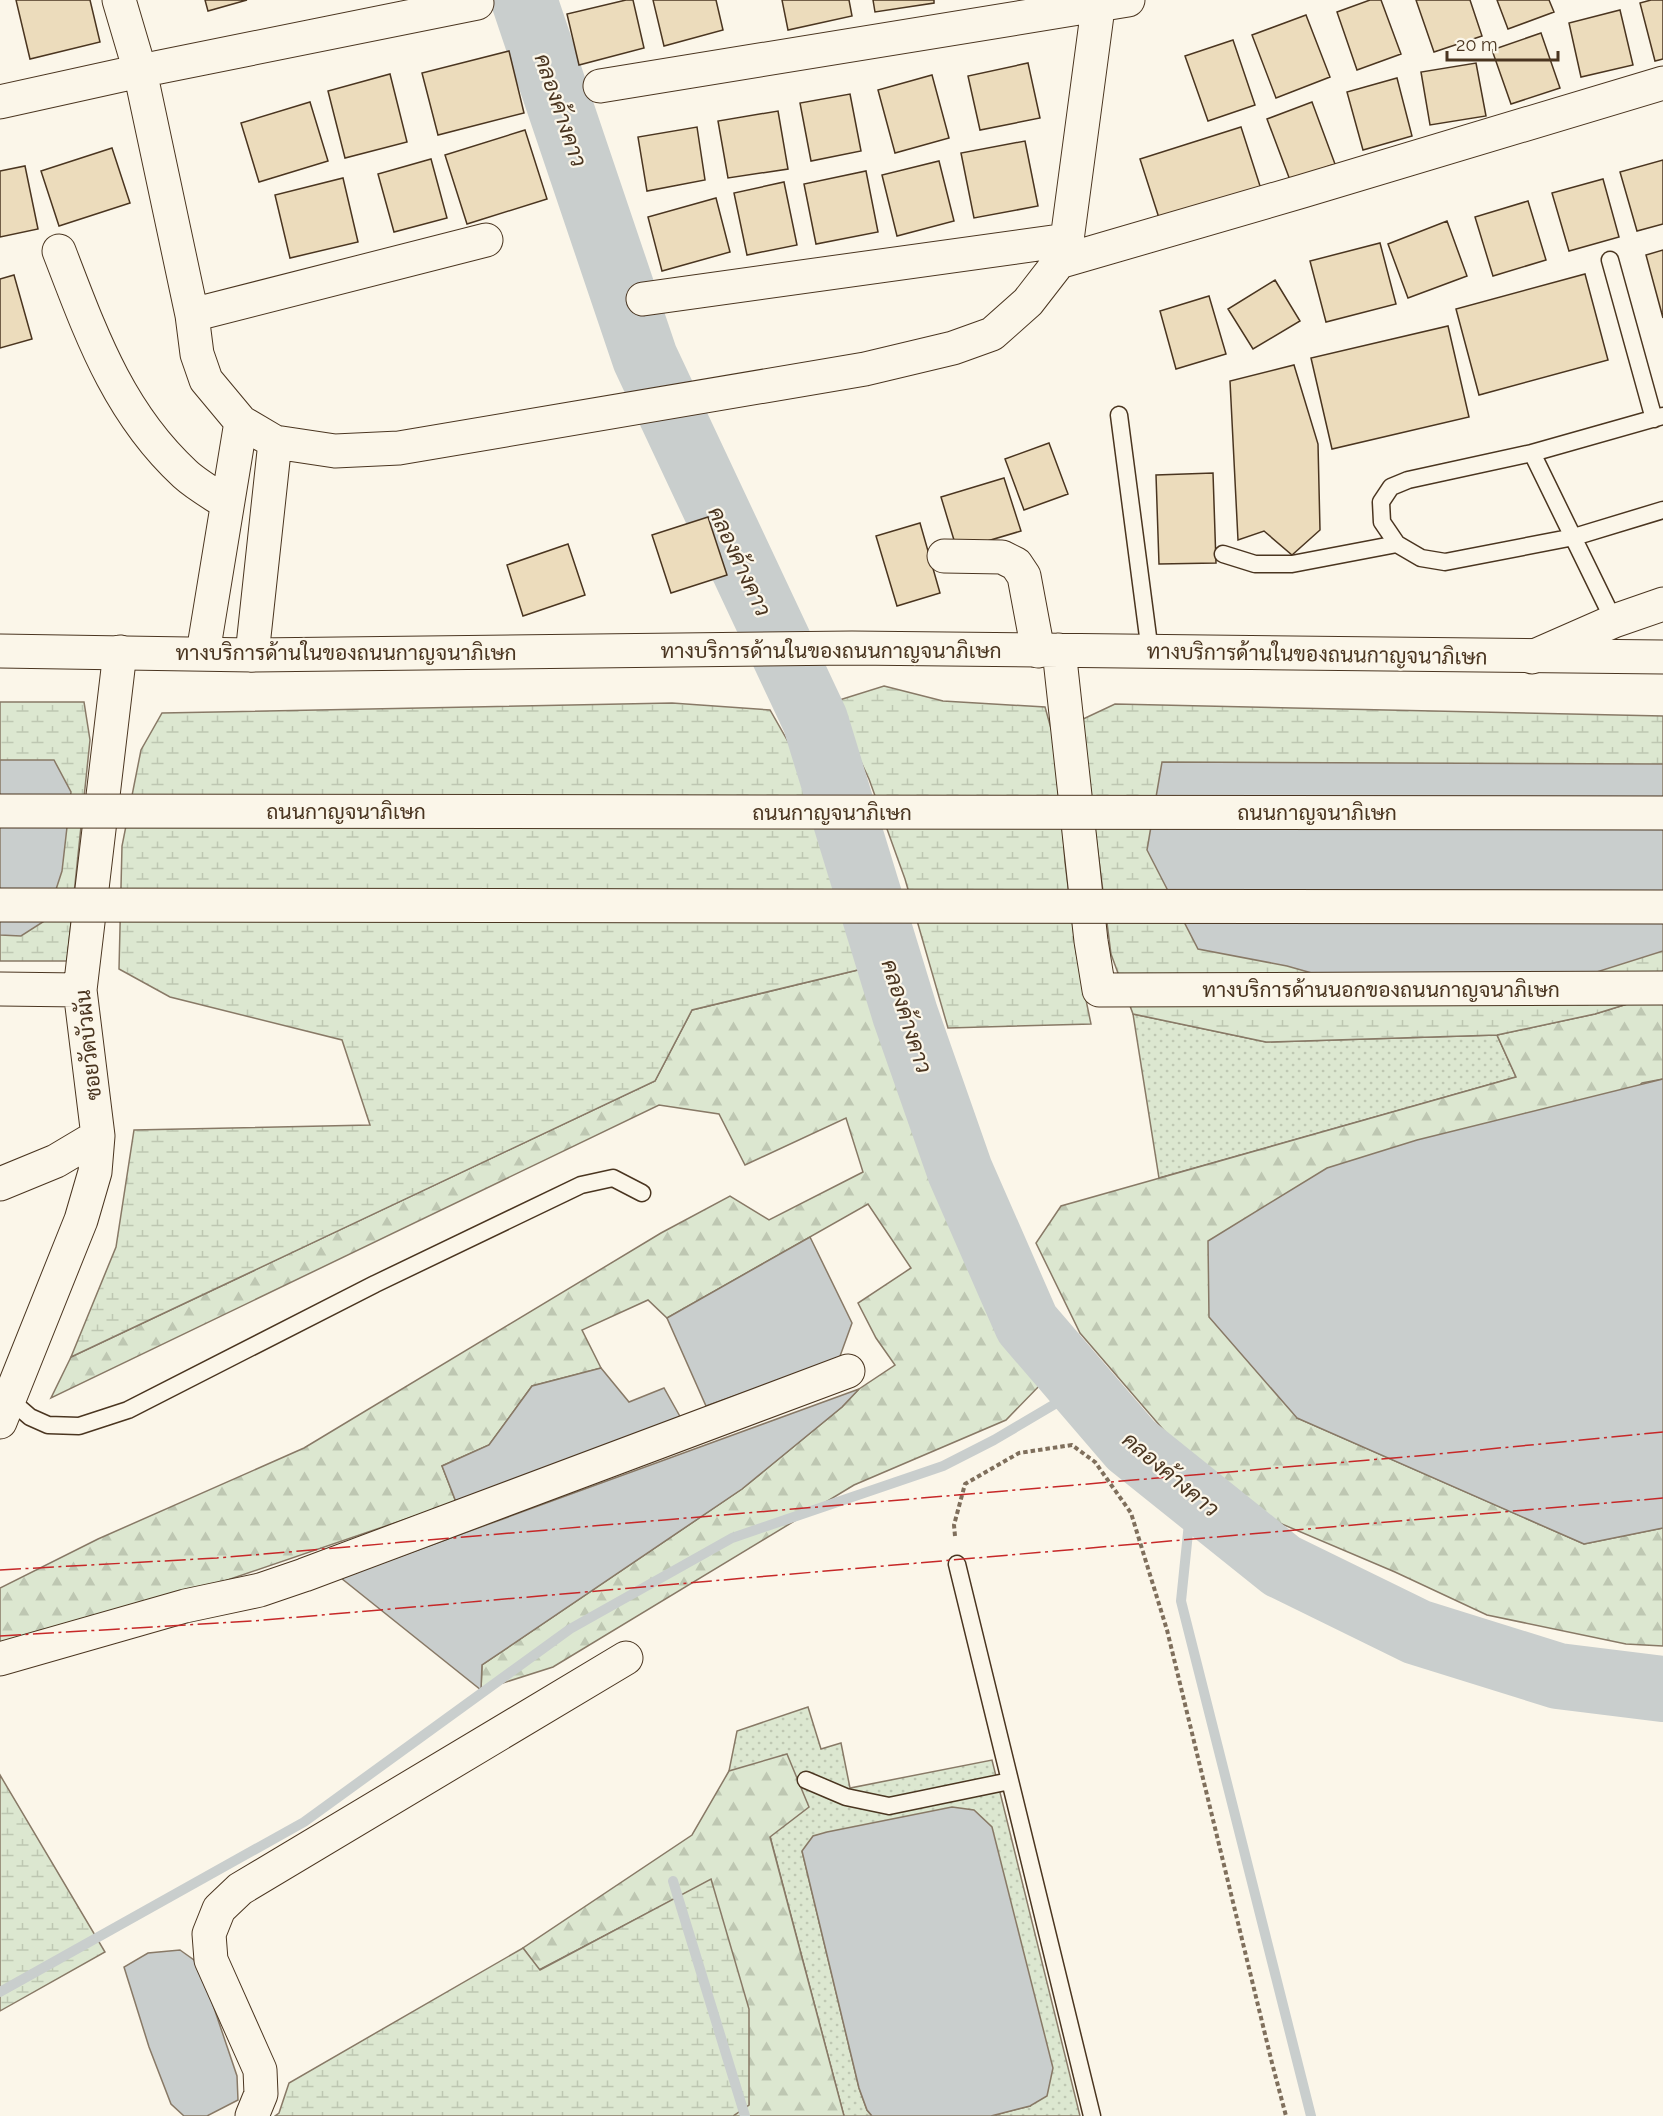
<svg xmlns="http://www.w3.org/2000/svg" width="1663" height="2116" font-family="Raleway,Sarabun,sans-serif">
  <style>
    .grass { fill: url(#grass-dots); stroke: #887966; stroke-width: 1.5 }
    .forest { fill: url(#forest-firs); stroke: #887966; stroke-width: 1.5 }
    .wetland { fill: url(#wetland-marsh); stroke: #887966; stroke-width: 1.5 }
    .water { fill: #c9cecd; stroke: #887966; stroke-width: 1.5 }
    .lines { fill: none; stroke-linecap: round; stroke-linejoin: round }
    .stream { stroke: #c9cecd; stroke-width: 10 }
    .river { stroke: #c9cecd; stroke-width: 66 }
    .building { fill: #ecdcbc; stroke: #4a3520; stroke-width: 1.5 }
    .lane-casing { stroke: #4a3520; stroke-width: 19 }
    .street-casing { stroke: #4a3520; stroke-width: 35 }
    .secondary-casing { stroke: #4a3520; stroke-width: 35 }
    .path { stroke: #7f6f5c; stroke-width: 4; stroke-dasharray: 4.5 3; stroke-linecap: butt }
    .lane { stroke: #fbf6e9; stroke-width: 16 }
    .street { stroke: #fbf6e9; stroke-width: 33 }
    .secondary { stroke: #fbf6e9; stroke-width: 33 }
    .highway-bridge-casing { stroke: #4a3520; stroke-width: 35; stroke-linecap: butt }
    .highway-bridge { stroke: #fbf6e9; stroke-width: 33 }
    .power { stroke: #c62828; stroke-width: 1.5; stroke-dasharray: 21 4.5 3 4.5; stroke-linecap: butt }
    .labels { text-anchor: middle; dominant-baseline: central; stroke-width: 4.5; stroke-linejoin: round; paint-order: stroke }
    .street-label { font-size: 21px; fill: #4a3520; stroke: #fbf6e9 }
    .water-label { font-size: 22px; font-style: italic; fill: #4a3520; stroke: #fbf6e9 }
  </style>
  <defs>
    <pattern id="grass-dots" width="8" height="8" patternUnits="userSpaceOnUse" patternTransform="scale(1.5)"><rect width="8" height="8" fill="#dce7d0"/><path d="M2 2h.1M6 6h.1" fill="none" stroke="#bec7b2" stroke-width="1.8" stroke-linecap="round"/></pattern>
    <pattern id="forest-firs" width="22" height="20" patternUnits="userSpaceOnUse" patternTransform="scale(1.5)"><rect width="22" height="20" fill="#dce7d0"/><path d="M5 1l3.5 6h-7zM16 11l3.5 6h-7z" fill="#bec7b2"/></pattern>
    <pattern id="wetland-marsh" width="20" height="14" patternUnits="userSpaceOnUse" patternTransform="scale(1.5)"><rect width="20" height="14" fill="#dce7d0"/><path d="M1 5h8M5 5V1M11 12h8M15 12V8" fill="none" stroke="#bec7b2"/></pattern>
  </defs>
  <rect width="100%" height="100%" fill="#fbf6e9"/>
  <path class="grass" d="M1133 1014 1266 1042 1497 1035 1516 1077 1159 1178Z
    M808 1707 821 1749 841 1743 850 1788 992 1760 1080 2116H991L1030 2106 802 1851 859 2088 867 2110 872 2116H844L770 1836 729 1771 737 1731Z"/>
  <path class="forest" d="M862 969 891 1008 925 1112 1010 1335 1043 1382 1006 1420 854 1485 553 1667 481 1690 482 1665 742 1489 842 1407 859 1389 895 1365 876 1338 858 1303 911 1268 868 1204 667 1318 648 1300 582 1330 601 1368 532 1386 489 1445 442 1466 456 1502 204 1588 0 1645V1588L98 1539 304 1448 661 1233 730 1196 769 1220 863 1172 846 1118 745 1165 719 1114 659 1105 51 1398 71 1357 655 1081 692 1010Z
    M1663 993V1079L1642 1083 1297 1418 1584 1544 1663 1528V1646L1626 1644 1487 1615 1395 1572 1223 1499 1080 1333 1036 1243 1061 1206 1516 1077 1497 1035 1595 1014Z
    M787 1754 809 1807 770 1837 844 2116H733L749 2104 711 1880 539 1970 523 1948 692 1835 729 1771Z"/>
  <path class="wetland" d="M884 686 943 701 1045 707 1057 750 1065 862 1076 952 1091 1024 948 1028 905 879 869 779 833 702Z
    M0 702H84L90 740 67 961H0Z
    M672 703 770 710 810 780 862 969 692 1010 655 1081 71 1357 116 1247 134 1130 370 1125 342 1040 170 997 119 969 122 846 141 750 162 713Z
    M1115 704 1663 716V993L1595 1014 1497 1035 1266 1042 1133 1014 1111 954 1081 720Z
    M0 1775 105 1952 0 2011Z
    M711 1879 749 2009V2105L733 2116H275L279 2113 289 2083 523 1948 540 1970Z"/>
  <path class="water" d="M0 760H54L71 792 62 871 46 920 21 936 0 935Z
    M1162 762 1663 764V951L1521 996 1340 981 1287 966 1198 949 1147 850Z
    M1663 1079V1528L1584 1544 1297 1418 1209 1317 1208 1241 1327 1168 1417 1140Z
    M810 1237 852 1323 839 1359 706 1406 667 1318Z
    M601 1368 629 1402 664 1388 682 1420 456 1502 442 1466 489 1445 532 1386Z
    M859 1389 842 1407 742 1489 482 1665 481 1690 341 1578Z
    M952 1807 974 1810 992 1827 1053 2068 1047 2096 1030 2106 991 2116H872L867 2110 859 2088 802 1851 813 1836 827 1832Z
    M180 1950 194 1960 210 1996 237 2076 238 2100 207 2116H184L171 2104 149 2047 124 1967 148 1953Z"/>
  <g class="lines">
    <path class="stream" d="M1192 1494 1181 1601 1311 2116
      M673 1881 745 2116
      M0 1992 304 1822 570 1629 732 1538 943 1466 994 1440 1082 1388"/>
    <path class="river" d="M524 0 645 358 815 720 905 1014 960 1171 1027 1324 1131 1445 1282 1566 1417 1632 1558 1676 1663 1689"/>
  </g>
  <path class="building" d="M16 0H90L100 42 30 59Z
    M205 0H247L208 11Z
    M626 0H633L644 48 579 65 567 14Z
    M653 0H716L723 30 664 46Z
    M782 0H849L852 16 788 30Z
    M873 0H934V3L875 12Z
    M1370 0H1381L1401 54 1357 70 1337 12Z
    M1416 0H1470L1482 36 1434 52Z
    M1497 0H1549L1554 12 1508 29Z
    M1651 0H1663V59L1655 61 1640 3Z
    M1620 10 1633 65 1581 77 1569 23Z
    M1306 15 1330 77 1276 98 1252 35Z
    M1541 33 1560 88 1511 104 1492 50Z
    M1233 40 1255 105 1208 121 1185 56Z
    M509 51 524 113 438 135 422 73Z
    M1028 63 1040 118 980 130 968 76Z
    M1476 63 1486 116 1430 125 1421 72Z
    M390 74 407 142 345 158 328 91Z
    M932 75 949 138 895 153 878 90Z
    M1397 78 1412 136 1363 150 1347 92Z
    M850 94 861 151 811 161 800 103Z
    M310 102 328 161 259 182 241 123Z
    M1312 102 1335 164 1290 180 1267 119Z
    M778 111 788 169 728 178 718 121Z
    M697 127 705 180 647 191 638 137Z
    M1241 127 1261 189 1160 221 1140 159Z
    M525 130 547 199 467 224 445 155Z
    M1025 141 1038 206 974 218 961 153Z
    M112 148 130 203 59 226 41 171Z
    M431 159 447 218 394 232 378 174Z
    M1663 160V224L1637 231 1620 172Z
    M939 161 954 221 897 236 882 175Z
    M25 166 38 229 0 237V171Z
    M866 171 878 232 816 244 804 184Z
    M343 178 358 242 290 258 275 195Z
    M1603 179 1619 237 1569 251 1552 193Z
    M784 182 797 245 747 255 734 193Z
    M716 198 730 252 662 271 648 217Z
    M1528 201 1546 260 1493 276 1475 217Z
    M1447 221 1467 276 1408 298 1388 244Z
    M1380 243 1396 304 1326 322 1310 261Z
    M1663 250V318L1646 255Z
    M1585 274 1608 360 1479 395 1456 309Z
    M14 275 32 339 0 348V279Z
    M1275 280 1300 321 1253 349 1228 309Z
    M1209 296 1226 354 1176 369 1160 311Z
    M1448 326 1469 417 1332 449 1311 358Z
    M1294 365 1318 444 1320 530 1292 555 1264 531 1238 540 1230 381Z
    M1049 443 1068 494 1024 510 1005 459Z
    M1213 473 1216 563 1159 564 1156 475Z
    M1004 478 1021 531 957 550 941 497Z
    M708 517 727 575 671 593 652 535Z
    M920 523 940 593 897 606 876 536Z
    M568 544 585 595 523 616 507 565Z"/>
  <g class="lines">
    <defs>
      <path id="lane" d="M1610 260 1654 419
        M1119 415 1150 652
        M1532 453 1408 480 1391 487 1381 502 1382 522 1397 544 1421 558 1445 562 1574 537 1663 510
        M1223 554 1255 564H1292L1397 544
        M1614 621 1532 453 1663 416
        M8 1398 30 1417 48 1425 79 1426 128 1410 375 1284 581 1185 613 1178 642 1193
        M957 1564 1092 2116
        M806 1780 846 1797 889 1806 1010 1781"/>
      <path id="street" d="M119 0 140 71 192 315 197 354 206 380 241 422 275 442 335 451 399 448 865 369 953 348 992 334 1028 302 1059 262 1067 240 1099 0
        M600 86 1128 0
        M0 102 140 71 477 3
        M59 251C91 334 118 412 185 474 197 485 213 494 227 503
        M1059 262 1303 191 1663 83
        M643 299 1067 240
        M192 315 486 240
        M944 556 1002 557 1016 564 1024 576 1038 651
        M203 653 241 422
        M252 655 275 442
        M1532 657 1614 621 1663 604
        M0 989 80 990
        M0 1184 56 1161 98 1136
        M0 1422 81 1220 95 1172 98 1136 80 990 120 652
        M0 1659 185 1606 260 1590 304 1575 848 1371
        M252 2116 261 2094 260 2070 211 1960 209 1934 219 1909 240 1889 626 1658"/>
      <path id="secondary" d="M1059 650 1091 941 1099 990 1663 988
        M0 651 252 655 852 648 1663 657"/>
    </defs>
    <use href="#lane" class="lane-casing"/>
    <use href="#street" class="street-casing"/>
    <use href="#secondary" class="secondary-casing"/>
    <path class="path" d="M955 1536 954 1525 965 1484 1019 1453 1072 1445 1095 1462 1131 1513 1167 1630 1272 2063 1286 2116"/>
    <use href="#lane" class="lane"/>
    <use href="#street" class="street"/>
    <use href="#secondary" class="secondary"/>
    <defs>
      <path id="highway-bridge" d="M0 811 1663 813
        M0 905 1663 907"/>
    </defs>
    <use href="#highway-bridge" class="highway-bridge-casing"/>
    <use href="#highway-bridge" class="highway-bridge"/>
    <path class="power" d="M0 1570 217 1558 1428 1455 1663 1432
      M0 1636 253 1621 1663 1498"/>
  </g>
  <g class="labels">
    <g class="street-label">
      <text x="831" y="650">ทางบริการด้านในของถนนกาญจนาภิเษก</text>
      <text x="346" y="652">ทางบริการด้านในของถนนกาญจนาภิเษก</text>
      <text transform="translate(1317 654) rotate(1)">ทางบริการด้านในของถนนกาญจนาภิเษก</text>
      <text x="346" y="811">ถนนกาญจนาภิเษก</text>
      <text x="832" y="812">ถนนกาญจนาภิเษก</text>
      <text x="1317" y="812">ถนนกาญจนาภิเษก</text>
      <text x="1381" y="989">ทางบริการด้านนอกของถนนกาญจนาภิเษก</text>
      <text transform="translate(88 1045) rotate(-96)">ซอยวัดบัวผัน</text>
    </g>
    <g class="water-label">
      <text transform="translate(561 110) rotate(71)">คลองค้างคาว</text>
      <text transform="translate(740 561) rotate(65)">คลองค้างคาว</text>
      <text transform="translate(907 1016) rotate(72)">คลองค้างคาว</text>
      <text transform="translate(1171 1474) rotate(40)">คลองค้างคาว</text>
    </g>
  </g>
  <path d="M1447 51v9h111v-9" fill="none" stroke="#4a3520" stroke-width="3"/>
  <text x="1456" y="51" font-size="18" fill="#4a3520" stroke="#fbf6e9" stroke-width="4.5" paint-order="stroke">20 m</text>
</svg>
